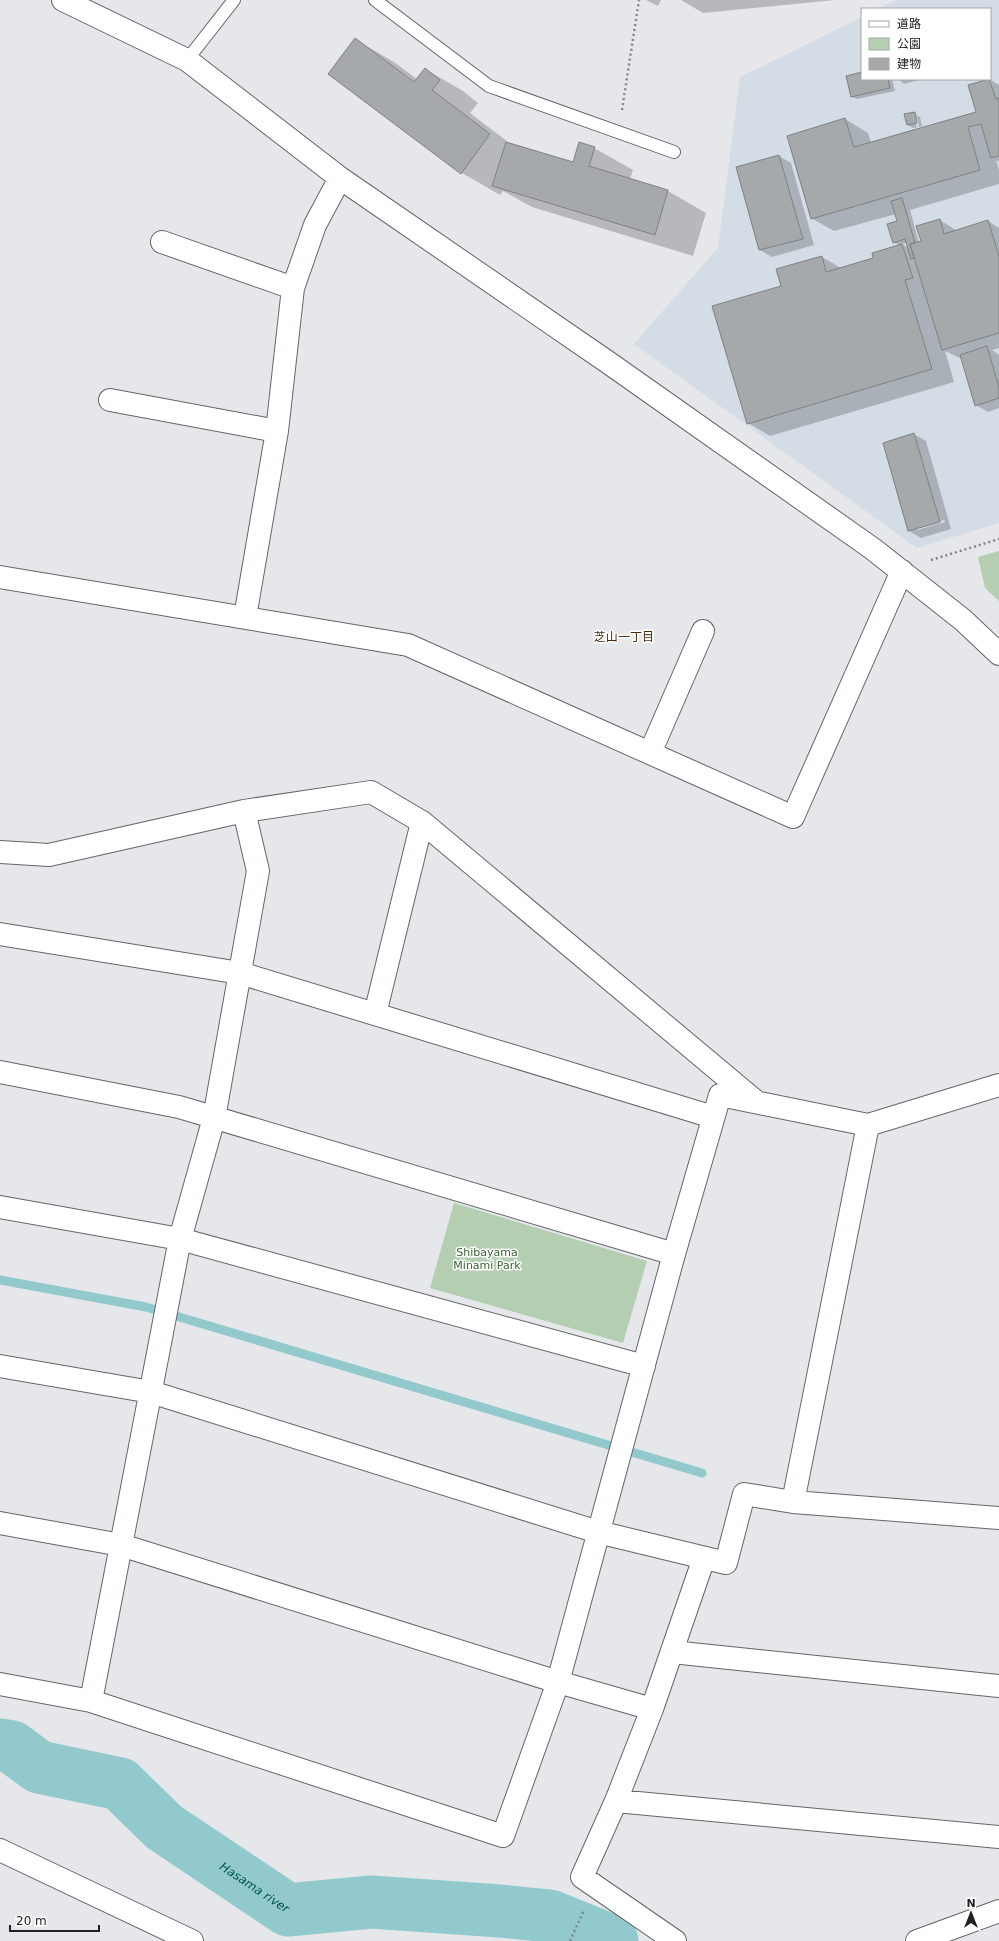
<svg xmlns="http://www.w3.org/2000/svg" width="999" height="1941" font-family="'DejaVu Sans','Noto Sans JP',sans-serif">
  <style>
    .built { fill: #d4dce5 }
    .green { fill: #b4ceb1 }
    .shadow { fill: #0003; fill-rule: evenodd }
    .lines { fill: none; stroke-linecap: round; stroke-linejoin: round }
    .stream { stroke: #92c9cc; stroke-width: 9 }
    .river { stroke: #92c9cc; stroke-width: 53 }
    .building { fill: #a6a9ac; stroke: #7e8183 }
    .lane-casing { stroke: #636668; stroke-width: 14 }
    .street-casing { stroke: #636668; stroke-width: 24 }
    .path { stroke: #838486; stroke-width: 2.5; stroke-dasharray: 2 3; stroke-linecap: butt }
    .lane { stroke: #fff; stroke-width: 12 }
    .street { stroke: #fff; stroke-width: 22 }
    .labels { text-anchor: middle; dominant-baseline: central; stroke-width: 3; stroke-linejoin: round; paint-order: stroke }
    .park-label { font-size: 11px; fill: #396335; stroke: #fff }
    .neighbourhood-label { font-size: 12px; fill: #492c0f; stroke: #fff }
    .water-label { font-size: 12px; font-style: italic; fill: #005458; stroke: #fff }
  </style>
  <rect width="100%" height="100%" fill="#e5e7ea"/>
  <path class="built" d="M896 0H999V523L917 548 634 344 718 248 740 77 862 17V79H990V9H877Z"/>
  <path class="green" d="M999 551V601L985 588 978 557Z
    M454 1203 647 1261 623 1343 430 1288Z"/>
  <path class="shadow" d="M646 0H661L658 6Z
    M681 0H835L703 13Z
    M356 40 394 62 417 79 425 69 463 91 478 103 470 113 512 145 574 164 594 148 633 170 630 179 668 191 706 213 693 256 532 207 503 191 500 195 462 173Z
    M862 73V79H892L895 91 857 99 851 96Z
    M898 79H922L904 84Z
    M989 79 999 85V162L996 160 999 170V184L910 210 919 243 922 242 940 220 957 231 988 221 999 228V348L992 350 999 355V408L988 412 976 405 962 359 945 351 954 382 770 436 748 423 782 286 822 257 841 268 874 259 899 245 893 242 898 221 896 214 834 231 811 218 845 119 868 133 871 143 977 113 969 85ZM907 243 909 248 902 244Z
    M914 114 920 117 922 126 919 127 917 116H914L917 127 913 128 908 125Z
    M779 156 791 163 814 245 772 257 760 250Z
    M914 434 926 441 951 529 921 538 909 531ZM944 520 945 522 917 530V528Z"/>
  <g class="lines">
    <path class="stream" d="M0 1280 146 1307 702 1473"/>
    <path class="river" id="s1" d="M0 1745 12 1747 39 1767 120 1784 164 1827 288 1910 371 1902 500 1911 550 1916 612 1941"/>
  </g>
  <path class="building" d="M355 38 414 82 425 68 440 80 432 90 490 134 461 174 328 74Z
    M862 72V79H888L890 88 851 97 846 76Z
    M989 79 996 99 999 98V156L991 158 981 124 968 127 980 170 811 219 787 136 845 118 854 147 976 112 968 85Z
    M915 112 917 123 907 125 904 114Z
    M506 142 573 162 579 142 595 147 589 166 668 190 655 235 492 186Z
    M779 155 803 239 759 250 736 167Z
    M902 198 915 243 910 244 914 258 911 259 905 239 893 243 887 224 897 221 891 201Z
    M940 219 944 234 988 220 999 256V333L942 350 910 244 921 241 916 226Z
    M902 244 913 278 905 280 932 369 747 424 712 306 781 286 776 269 822 256 826 272 873 258 872 253Z
    M987 346 999 387V398L975 406 960 355Z
    M914 433 940 522 908 531 883 443Z"/>
  <g class="lines">
    <defs>
      <path id="lane" d="M375 0 489 86 674 152
        M187 60 234 0"/>
      <path id="street" d="M63 0 187 60 340 178 609 363 873 549 963 620 999 654
        M162 242 293 288
        M110 400 277 431
        M0 577 408 645 793 817 902 571
        M245 617 277 431 293 288 315 225 340 178
        M650 753 703 631
        M0 852 49 855 244 811 371 792 422 822 754 1100
        M0 934 240 973 713 1117
        M375 1014 422 822
        M0 1072 179 1107 674 1254
        M0 1207 180 1239 644 1366
        M0 1366 151 1392 598 1532 726 1563 744 1494 793 1502 999 1518
        M793 1502 868 1125
        M0 1523 121 1545 558 1682 652 1709
        M672 1652 999 1686
        M0 1684 91 1701 503 1836 558 1682 674 1254 720 1095 868 1125 999 1085
        M91 1701 180 1239 214 1118 258 871 244 811
        M616 1801 999 1837
        M0 1850 192 1941
        M675 1941 582 1877 616 1801 652 1709 704 1558
        M917 1941 999 1911"/>
    </defs>
    <use href="#lane" class="lane-casing"/>
    <use href="#street" class="street-casing"/>
    <path class="path" d="M622 110 639 0
      M931 560 999 539
      M570 1941 584 1910"/>
    <use href="#lane" class="lane"/>
    <use href="#street" class="street"/>
  </g>
  <g class="labels">
    <g class="park-label">
      <text x="487" y="1252">Shibayama<tspan x="487" dy="13">Minami Park</tspan></text>
    </g>
    <g class="neighbourhood-label">
      <text x="624" y="637">芝山一丁目</text>
    </g>
    <g class="water-label">
      <text stroke="none"><textPath href="#s1" startOffset="299">Hasama river</textPath></text>
    </g>
  </g>
  <rect x="861" y="8" width="130" height="72" fill="#ffffff" stroke="#a6a6a7"/>
  <rect x="869" y="21" width="20" height="6" fill="#ffffff" stroke="#a6a6a7"/>
  <text x="897" y="28" font-size="12" fill="#202122">道路</text>
  <rect x="869" y="38" width="20" height="12" fill="#b4ceb1" stroke="#a6a6a7"/>
  <text x="897" y="48" font-size="12" fill="#202122">公園</text>
  <rect x="869" y="58" width="20" height="12" fill="#a6a9ac" stroke="#a6a6a7"/>
  <text x="897" y="68" font-size="12" fill="#202122">建物</text>
  <g transform="translate(971 1913)" stroke="#ffffff" stroke-width="3" paint-order="stroke">
  <path d="M0-3L7 15L0 10L-7 15Z" fill="#202122"/>
  <text y="-6" font-size="11" font-weight="bold" text-anchor="middle" fill="#202122">N</text>
  </g>
  <path d="M10 1925v6h89v-6" fill="none" stroke="#202122" stroke-width="2"/>
  <text x="16" y="1925" font-size="12" fill="#202122" stroke="#ffffff" stroke-width="3" paint-order="stroke">20 m</text>
</svg>
